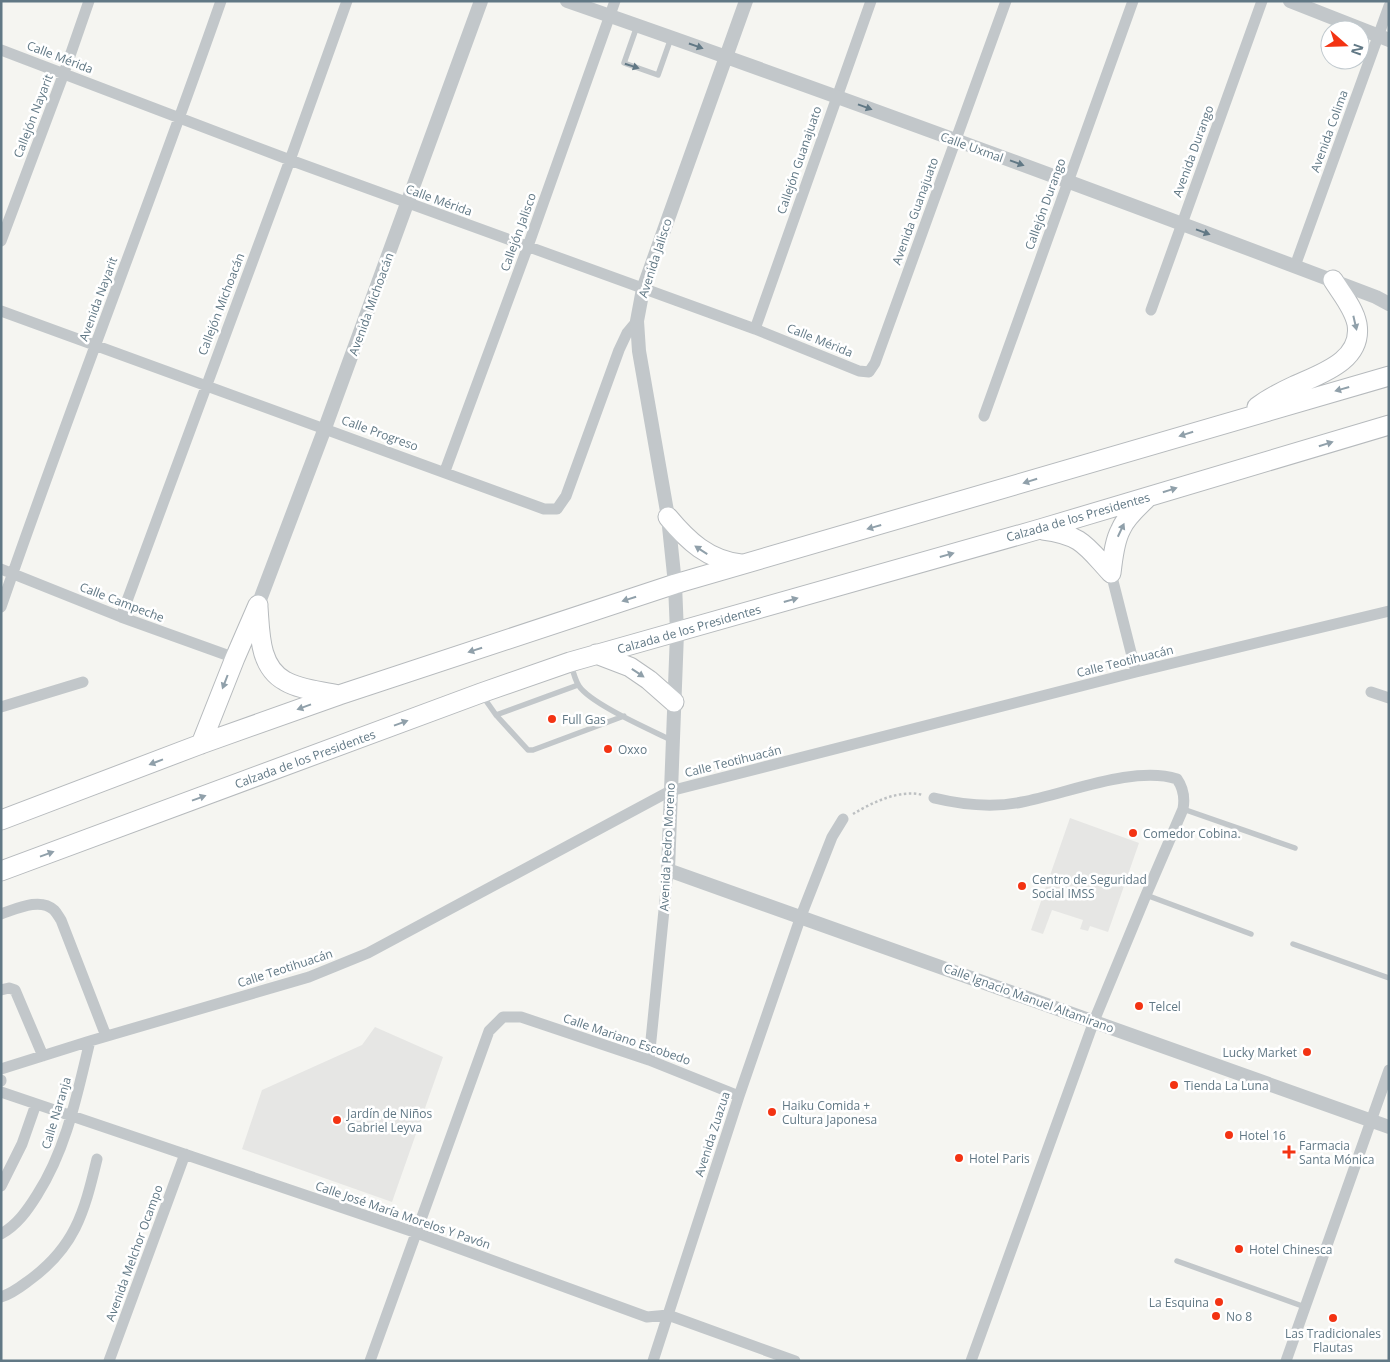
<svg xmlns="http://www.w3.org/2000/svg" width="1390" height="1362" font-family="'Open Sans',sans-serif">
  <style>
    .built { fill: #e6e6e4 }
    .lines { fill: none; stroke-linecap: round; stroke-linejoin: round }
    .trunk-casing { stroke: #b6babd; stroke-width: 21 }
    .path { stroke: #bdc0c2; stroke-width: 2.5; stroke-dasharray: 2.5 2.5; stroke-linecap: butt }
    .service { stroke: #c2c7ca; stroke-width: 5.5 }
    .minor { stroke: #c2c7ca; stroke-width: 11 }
    .tertiary { stroke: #c2c7ca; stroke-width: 14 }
    .trunk { stroke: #fff; stroke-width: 19 }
    .oneway { fill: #617885 }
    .oneway2 { fill: #90a0aa }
    .poi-dot { fill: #f33313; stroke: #fff; stroke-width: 2 }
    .labels { text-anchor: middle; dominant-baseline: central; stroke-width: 5; stroke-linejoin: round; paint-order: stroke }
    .street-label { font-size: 12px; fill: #617885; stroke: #fff }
    .poi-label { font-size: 12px; fill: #617885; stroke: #fff; text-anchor: start }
  </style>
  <rect width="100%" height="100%" fill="#f5f5f1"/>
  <path class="built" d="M1070 818 1139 843 1108 932 1090 926 1088 931 1080 929 1083 920 1052 910 1043 934 1031 930Z
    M375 1027 443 1057 392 1202 242 1149 262 1090 362 1045Z"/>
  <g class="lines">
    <defs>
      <path id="trunk" d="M1257 407C1269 398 1281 392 1294 386 1320 374 1363 361 1357 324 1354 308 1341 293 1333 280
        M668 517C688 541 708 560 741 564
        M1043 530C1082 535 1086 546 1111 573
        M1111 573C1113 558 1114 542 1121 529 1126 517 1138 507 1147 498
        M258 607C260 633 259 667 285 681 300 690 322 691 338 695
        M596 654 630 667 649 680 674 702
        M201 744 235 658 258 605
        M1 820 201 744 339 695 675 584 1389 376
        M1 871 481 693 570 662 1040 529 1389 425"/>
    </defs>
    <use href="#trunk" class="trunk-casing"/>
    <path class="path" d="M853 814C873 802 900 789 923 795"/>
    <path class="service" d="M637 26 624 63 658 75 671 38
      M571 664C573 672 575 680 579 686 591 704 651 730 671 740
      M482 695 496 715 528 750H533L624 716
      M496 715 578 685
      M1183 809 1295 848
      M1146 895 1251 934
      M1293 944 1389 978
      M1177 1261 1305 1307"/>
    <path class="minor" d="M1 50 290 160 755 329 859 371 869 372 875 363 1006 1
      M1 241 64 73 89 1
      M1295 266 1389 6
      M1151 310 1262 1
      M1 311 544 509H557L566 496 619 350 627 333 637 321
      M755 329 871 1
      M984 416 1133 1
      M445 471 528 246 615 1
      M1 569 121 617 235 658
      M1111 573 1136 672
      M1 607C71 404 150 204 221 1
      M121 617 290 160 347 1
      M1371 692 1389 698
      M1 707 83 682
      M934 798C963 805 993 808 1022 802 1066 794 1134 765 1177 779 1184 789 1185 798 1183 809L1146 895 1094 1021 971 1361
      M1 914C16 909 40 897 54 910 57 913 59 917 61 920L106 1036
      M1 990 9 988 15 990 43 1056
      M649 1060 668 870
      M1 1069 90 1041 309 977 368 953 670 791 1136 672 1389 611
      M1 1080V1081
      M1 1092 417 1233 647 1317 668 1315 795 1361
      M1 1186 22 1144 36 1104
      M1 1234C17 1225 27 1211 37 1195 67 1148 77 1094 90 1041
      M1 1297C11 1294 19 1288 27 1282 75 1248 84 1213 97 1159
      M109 1361 185 1154
      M370 1361 489 1031 503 1017H521L649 1060 739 1096
      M653 1361 739 1096 801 916 832 837 843 819
      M1286 1361 1389 1070"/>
    <path class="tertiary" d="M567 1C838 95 1107 195 1376 297L1389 304
      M746 1 643 289 637 321 639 351 668 517 675 584 677 633 668 870 1389 1127
      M1290 1 1389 40
      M258 605 325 428 481 1"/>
    <use href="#trunk" class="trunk"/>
  </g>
  <defs><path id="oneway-solid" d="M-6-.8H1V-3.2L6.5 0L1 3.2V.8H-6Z" transform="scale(1.25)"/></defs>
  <g class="oneway">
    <use href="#oneway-solid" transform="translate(696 46) rotate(19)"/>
    <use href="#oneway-solid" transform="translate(632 66) rotate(18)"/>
    <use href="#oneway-solid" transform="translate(865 107) rotate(20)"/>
    <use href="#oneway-solid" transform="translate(1017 163) rotate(20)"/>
    <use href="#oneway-solid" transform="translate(1203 232) rotate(20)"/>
  </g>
  <g class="oneway2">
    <use href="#oneway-solid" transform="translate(1355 323) rotate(77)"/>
    <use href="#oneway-solid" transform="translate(1342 389) rotate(164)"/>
    <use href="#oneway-solid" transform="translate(1186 434) rotate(163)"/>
    <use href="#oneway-solid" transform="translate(1326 444) rotate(-17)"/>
    <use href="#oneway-solid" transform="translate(1030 481) rotate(163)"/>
    <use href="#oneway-solid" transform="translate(1170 490) rotate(-17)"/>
    <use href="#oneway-solid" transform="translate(874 527) rotate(164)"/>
    <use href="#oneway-solid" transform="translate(1121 530) rotate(-65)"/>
    <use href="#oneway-solid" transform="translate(701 550) rotate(-147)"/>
    <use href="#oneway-solid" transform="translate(947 555) rotate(-16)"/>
    <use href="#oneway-solid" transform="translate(629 599) rotate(162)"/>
    <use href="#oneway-solid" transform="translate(791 600) rotate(-16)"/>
    <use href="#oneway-solid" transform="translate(475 650) rotate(162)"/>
    <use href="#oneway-solid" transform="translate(638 673) rotate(34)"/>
    <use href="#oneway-solid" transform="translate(225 682) rotate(111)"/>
    <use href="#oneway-solid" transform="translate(304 707) rotate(160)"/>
    <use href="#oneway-solid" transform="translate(401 723) rotate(-20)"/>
    <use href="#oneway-solid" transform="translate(156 762) rotate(159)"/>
    <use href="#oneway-solid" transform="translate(199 798) rotate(-20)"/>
    <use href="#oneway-solid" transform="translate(47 854) rotate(-20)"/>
  </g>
  <g class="poi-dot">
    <circle cx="552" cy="719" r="5"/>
    <circle cx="608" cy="749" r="5"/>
    <circle cx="1133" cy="833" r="5"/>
    <circle cx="1022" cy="886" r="5"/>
    <circle cx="1139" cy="1006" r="5"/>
    <circle cx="1307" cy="1052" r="5"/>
    <circle cx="1174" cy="1085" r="5"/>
    <circle cx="772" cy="1112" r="5"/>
    <circle cx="337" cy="1120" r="5"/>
    <circle cx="1229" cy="1135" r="5"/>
    <path d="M1286.5 1144.5h5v5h5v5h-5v5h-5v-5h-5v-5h5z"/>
    <circle cx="959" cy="1158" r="5"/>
    <circle cx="1239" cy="1249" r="5"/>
    <circle cx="1219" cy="1302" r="5"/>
    <circle cx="1216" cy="1316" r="5"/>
    <circle cx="1333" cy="1318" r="5"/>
  </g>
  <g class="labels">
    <g class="street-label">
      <text transform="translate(60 57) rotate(21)">Calle Mérida</text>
      <text transform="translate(33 116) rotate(-69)">Callejón Nayarit</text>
      <text transform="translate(1329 131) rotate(-70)">Avenida Colima</text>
      <text transform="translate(972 147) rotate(20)">Calle Uxmal</text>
      <text transform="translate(1193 151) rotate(-70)">Avenida Durango</text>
      <text transform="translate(799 160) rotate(-71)">Callejón Guanajuato</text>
      <text transform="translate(439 200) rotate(20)">Calle Mérida</text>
      <text transform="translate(1045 204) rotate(-70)">Callejón Durango</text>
      <text transform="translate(915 211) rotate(-70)">Avenida Guanajuato</text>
      <text transform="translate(518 232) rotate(-70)">Callejón Jalisco</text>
      <text transform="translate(655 258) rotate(-72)">Avenida Jalisco</text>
      <text transform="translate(98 299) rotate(-70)">Avenida Nayarit</text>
      <text transform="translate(221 304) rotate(-69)">Callejón Michoacán</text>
      <text transform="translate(371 304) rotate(-70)">Avenida Michoacán</text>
      <text transform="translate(820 340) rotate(22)">Calle Mérida</text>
      <text transform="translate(380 433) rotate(20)">Calle Progreso</text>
      <text transform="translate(1078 517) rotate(-16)">Calzada de los Presidentes</text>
      <text transform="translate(122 602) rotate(21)">Calle Campeche</text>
      <text transform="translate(689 629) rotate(-16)">Calzada de los Presidentes</text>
      <text transform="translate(1125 661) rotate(-14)">Calle Teotihuacán</text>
      <text transform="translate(305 759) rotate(-20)">Calzada de los Presidentes</text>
      <text transform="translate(733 761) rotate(-14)">Calle Teotihuacán</text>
      <text transform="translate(667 847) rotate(-87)">Avenida Pedro Moreno</text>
      <text transform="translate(285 968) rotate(-18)">Calle Teotihuacán</text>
      <text transform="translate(1029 998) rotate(20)">Calle Ignacio Manuel Altamirano</text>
      <text transform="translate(627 1039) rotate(19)">Calle Mariano Escobedo</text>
      <text transform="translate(56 1113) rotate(-73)">Calle Naranja</text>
      <text transform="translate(712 1134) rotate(-72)">Avenida Zuazua</text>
      <text transform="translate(403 1215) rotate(19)">Calle José María Morelos Y Pavón</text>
      <text transform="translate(134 1253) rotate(-70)">Avenida Melchor Ocampo</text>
    </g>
    <g class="poi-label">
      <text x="562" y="719">Full Gas</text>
      <text x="618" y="749">Oxxo</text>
      <text x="1143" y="833">Comedor Cobina.</text>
      <text x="1032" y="879">Centro de Seguridad<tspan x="1032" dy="14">Social IMSS</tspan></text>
      <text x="1149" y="1006">Telcel</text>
      <text x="1297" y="1052" text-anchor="end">Lucky Market</text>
      <text x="1184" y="1085">Tienda La Luna</text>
      <text x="782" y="1105">Haiku Comida +<tspan x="782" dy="14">Cultura Japonesa</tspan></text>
      <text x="347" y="1113">Jardín de Niños<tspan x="347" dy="14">Gabriel Leyva</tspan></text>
      <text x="1239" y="1135">Hotel 16</text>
      <text x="1299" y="1145">Farmacia<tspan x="1299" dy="14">Santa Mónica</tspan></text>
      <text x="969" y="1158">Hotel Paris</text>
      <text x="1249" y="1249">Hotel Chinesca</text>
      <text x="1209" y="1302" text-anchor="end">La Esquina</text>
      <text x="1226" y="1316">No 8</text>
      <text x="1333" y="1333" text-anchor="middle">Las Tradicionales<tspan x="1333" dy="14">Flautas</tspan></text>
    </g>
  </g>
  <rect width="1390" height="1362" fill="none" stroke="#617885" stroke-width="5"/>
  <g transform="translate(1345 45) rotate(110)"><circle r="24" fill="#ffffff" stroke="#c0c9ce"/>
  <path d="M0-4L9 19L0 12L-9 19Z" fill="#f33313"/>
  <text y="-8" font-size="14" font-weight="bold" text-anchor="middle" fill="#617885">N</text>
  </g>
</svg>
